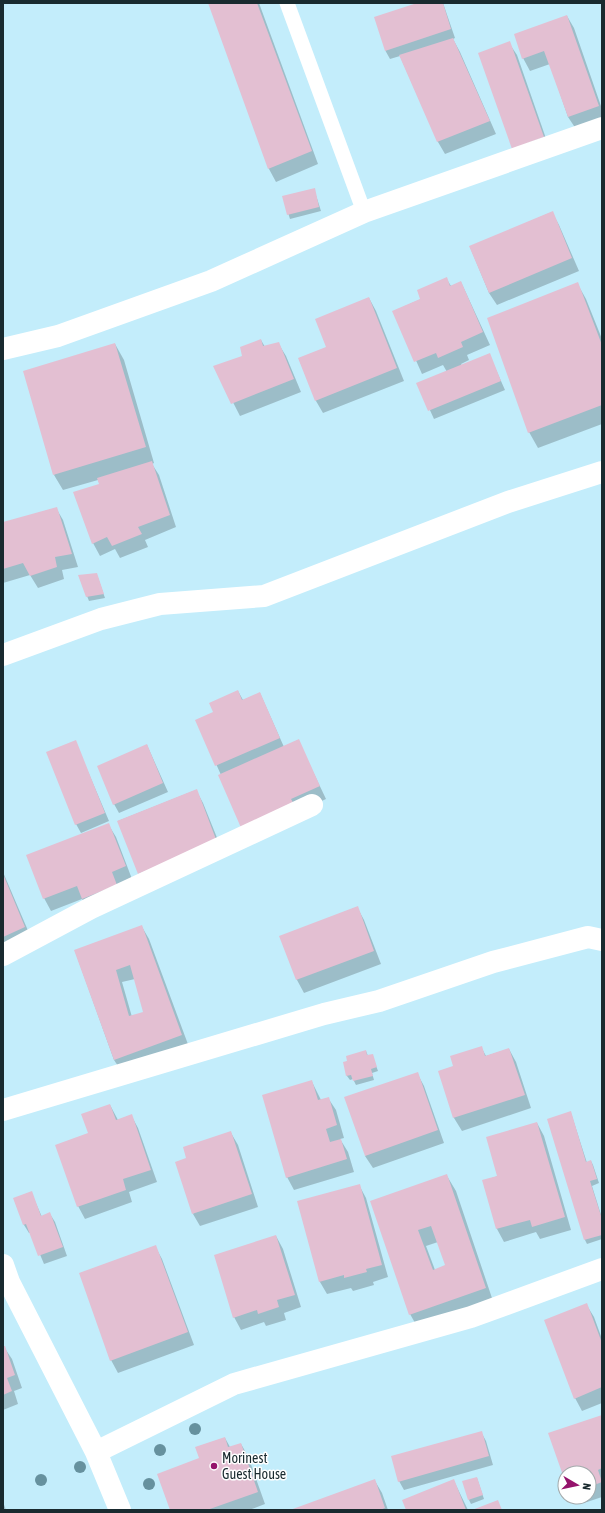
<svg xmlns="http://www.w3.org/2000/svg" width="605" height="1513" font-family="'Asap Condensed',sans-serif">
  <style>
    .shadow { fill: #0003; fill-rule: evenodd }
    .building { fill: #e3bfd2; fill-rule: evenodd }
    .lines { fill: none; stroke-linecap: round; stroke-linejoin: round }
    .service { stroke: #fff; stroke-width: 15 }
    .minor { stroke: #fff; stroke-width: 22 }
    .tree { fill: #66919e }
    .poi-dot { fill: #95136c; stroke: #fff; stroke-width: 1.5 }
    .labels { text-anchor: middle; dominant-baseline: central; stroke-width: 3; stroke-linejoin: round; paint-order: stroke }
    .poi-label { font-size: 14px; fill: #192a2f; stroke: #fff; text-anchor: start }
  </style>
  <rect width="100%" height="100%" fill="#c3edfb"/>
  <path class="shadow" d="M209 3H259L318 164 276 182 269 169Z
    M420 3H443L455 38 453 39 460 52 496 134 445 154 438 142 400 56 390 59 385 50Z
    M567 16 574 28 602 109V120L576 129 568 117 550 64 530 71 523 58Z
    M509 43 517 55 550 150 520 161Z
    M314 189 321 211 290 219 283 197Z
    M552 212 559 225 579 271 497 305 489 293 470 247Z
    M446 278 451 286 461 282 490 345 467 355 469 360 461 364 462 366 489 354 505 390 434 419 418 384 447 372 443 365 422 374 394 311 421 299Z
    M577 283 586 299 602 339V424L538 448 529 432Z
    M369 298 376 311 404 381 323 413 316 401 299 359 328 347Z
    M261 340 265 347 278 343 286 356 301 392 240 416 215 367 244 356Z
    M115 344 124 360 154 463 152 464 159 475 176 527 145 540 148 547 120 558 115 549 100 556 93 543 100 485 98 480 63 490 54 475Z
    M56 508 63 520 78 567 62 570 64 579 38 588 30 575 3 583V523Z
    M79 576 98 578 105 598 89 601Z
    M238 691 243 700 260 693 284 747 298 740 326 799 298 812 221 775 197 721 214 713Z
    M75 741 109 821 81 833 76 824Z
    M147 745 168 792 119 813 114 804Z
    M196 790 203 803 224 855 118 821Z
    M108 824 116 837 132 879 90 911 82 899 51 911 44 898Z
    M3 872 32 940 3 952Z
    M357 907 364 920 381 964 304 993 297 980 281 937Z
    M142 927 149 939 189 1047 122 1072 114 1060 75 951ZM135 979 145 1013 132 1017 122 982Z
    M481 1047 486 1056 509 1049 516 1062 531 1108 462 1131 454 1118 440 1072 454 1067Z
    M366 1051 368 1056 372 1055 378 1071 372 1073 374 1080 356 1085 353 1079 350 1080 347 1076 344 1063Z
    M417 1073 424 1086 444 1143 373 1168 365 1156Z
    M312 1082 321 1100 328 1098 336 1110 344 1138 340 1139 348 1152 354 1172 294 1190 287 1177Z
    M110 1105 118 1120 131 1115 138 1128 157 1182 129 1192 132 1202 85 1219 78 1206 89 1134Z
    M571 1113 587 1163 591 1161 593 1165 599 1183 592 1186 602 1218V1239L587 1244 585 1240Z
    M537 1123 544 1136 571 1230 540 1239 536 1232 504 1242 497 1229 483 1181 498 1176Z
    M231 1133 238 1145 258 1207 200 1226 193 1214Z
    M447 1176 456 1191 494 1304 419 1330 410 1314 372 1202ZM438 1242 447 1265 435 1270 426 1246Z
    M359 1185 366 1198 388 1277 373 1282 374 1285 353 1291 351 1288 327 1294 320 1282 298 1202Z
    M31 1192 42 1217 50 1214 55 1222 67 1256 44 1264 31 1233H29L24 1225 14 1199Z
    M276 1236 283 1249 301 1307 284 1313 286 1320 266 1326 264 1322 241 1330 234 1317Z
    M155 1246 162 1259 194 1345 118 1373 111 1360Z
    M586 1304 594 1317 602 1339V1403L582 1411 575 1398Z
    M3 1347H4L12 1359 22 1388 14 1391 18 1404 3 1410Z
    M602 1416V1497L587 1502 584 1497H589V1473H565V1479L550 1434Z
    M481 1432 486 1441 493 1465 404 1490 399 1481Z
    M225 1438 230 1447 241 1444 248 1456 265 1504 249 1510H171L200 1459Z
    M477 1478 484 1499 471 1504 469 1500Z
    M375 1481 382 1493 388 1510H293Z
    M454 1481 468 1510H407Z
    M3 1502 6 1510H3Z"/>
  <path class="building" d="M208 3H257L312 151 268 169Z
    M417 3H443L451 29 385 51 374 17Z
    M567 15 599 106 568 117 544 51 522 59 514 34Z
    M453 38 490 121 437 142 399 55Z
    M510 41 544 137 512 149 478 53Z
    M315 188 319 207 287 215 282 196Z
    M553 211 572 258 489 293 469 246Z
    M447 277 450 286 461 281 483 332 461 342 463 347 438 358 436 353 414 362 392 311 420 299 417 290Z
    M578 282 602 345V405L528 433 487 318Z
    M369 297 397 368 315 401 298 358 326 347 315 319Z
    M261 339 263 346 279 342 294 379 231 404 213 366 242 356 240 347Z
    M115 343 146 447 53 475 23 371Z
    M490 353 501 381 428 411 416 383Z
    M152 461 170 515 138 527 142 534 112 546 107 537 92 544 73 492 99 484 97 478Z
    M57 507 72 554 55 557 57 567 30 576 23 563 3 569V522Z
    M97 573 104 594 86 597 78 575Z
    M238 690 242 700 260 692 280 738 215 766 195 720 213 712 209 703Z
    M299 739 320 786 291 799 295 806 242 830 218 775Z
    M76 740 105 813 75 825 46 752Z
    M147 744 163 783 113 805 97 766Z
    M197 789 217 842 138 874 117 821Z
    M109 823 126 866 112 872 117 885 82 899 77 886 43 899 26 855Z
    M3 874 25 927 3 937Z
    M358 906 374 951 296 980 279 936Z
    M142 925 182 1035 114 1060 74 950ZM130 965 143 1012 129 1016 116 970Z
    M482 1046 485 1056 509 1048 525 1095 453 1118 438 1071 453 1066 450 1056Z
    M366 1050 367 1055 373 1054 377 1067 371 1069 373 1076 353 1081 351 1075 346 1076 343 1062 347 1061 346 1056Z
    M418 1072 438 1130 365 1156 344 1097Z
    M312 1080 318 1100 329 1097 337 1125 326 1129 330 1142 341 1139 347 1159 286 1178 262 1095Z
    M110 1104 116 1120 132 1114 151 1170 123 1179 126 1190 77 1207 55 1145 88 1133 81 1114Z
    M571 1111 586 1162 591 1160 597 1179 590 1181 602 1219V1235L584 1240 547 1119Z
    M537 1122 565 1217 532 1227 530 1220 496 1229 482 1180 497 1176 486 1137Z
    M231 1131 252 1194 192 1214 175 1162 186 1158 183 1147Z
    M447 1174 486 1288 409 1315 370 1201ZM431 1226 445 1265 433 1270 418 1230Z
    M360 1184 382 1265 366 1269 367 1272 344 1278V1275L319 1282 297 1201Z
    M32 1191 41 1216 50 1212 63 1247 38 1256 26 1224 23 1225 13 1198Z
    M276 1235 295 1295 277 1300 279 1307 258 1314 257 1310 233 1318 214 1255Z
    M156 1245 188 1332 110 1361 79 1273Z
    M587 1303 602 1343V1387L574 1399 544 1320Z
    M3 1346H5L15 1375 7 1378 12 1391 3 1395Z
    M602 1415V1468L598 1470 602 1482 589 1487V1473H565V1481L548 1433Z
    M482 1431 489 1456 398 1482 391 1456Z
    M225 1437 228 1447 241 1443 258 1492 207 1510H170L157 1474 199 1458 195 1447Z
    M477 1477 483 1495 468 1500 462 1481Z
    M375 1479 385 1508 380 1510H290Z
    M454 1479 466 1510H406L402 1500Z
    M498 1500 502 1510H472Z"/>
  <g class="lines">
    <path class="service" d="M287 3 364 212"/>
    <path class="minor" d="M3 349 58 336 211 281 364 212 602 128
      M3 655 101 619 160 604 264 596 508 502 602 472
      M3 955 91 908 312 805
      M3 1110 324 1014 379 1001 493 962 588 937 602 940
      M3 1265 9 1282 96 1452 120 1510
      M96 1452 234 1384 471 1317 602 1269"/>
  </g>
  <g class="tree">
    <circle cx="195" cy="1429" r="6"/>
    <circle cx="160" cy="1450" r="6"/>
    <circle cx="80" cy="1467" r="6"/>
    <circle cx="41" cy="1480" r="6"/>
    <circle cx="149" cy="1484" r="6"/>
  </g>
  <circle class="poi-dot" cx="214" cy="1466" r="4"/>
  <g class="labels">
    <g class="poi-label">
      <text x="222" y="1458">Morinest<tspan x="222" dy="16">Guest House</tspan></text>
    </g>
  </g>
  <rect width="605" height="1513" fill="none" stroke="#192a2f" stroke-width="8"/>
  <g transform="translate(577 1485) rotate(99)"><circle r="19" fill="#ffffff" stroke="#a3aaac"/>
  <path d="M0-3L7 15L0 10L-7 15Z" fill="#95136c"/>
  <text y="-6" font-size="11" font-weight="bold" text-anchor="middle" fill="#192a2f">N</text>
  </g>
</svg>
